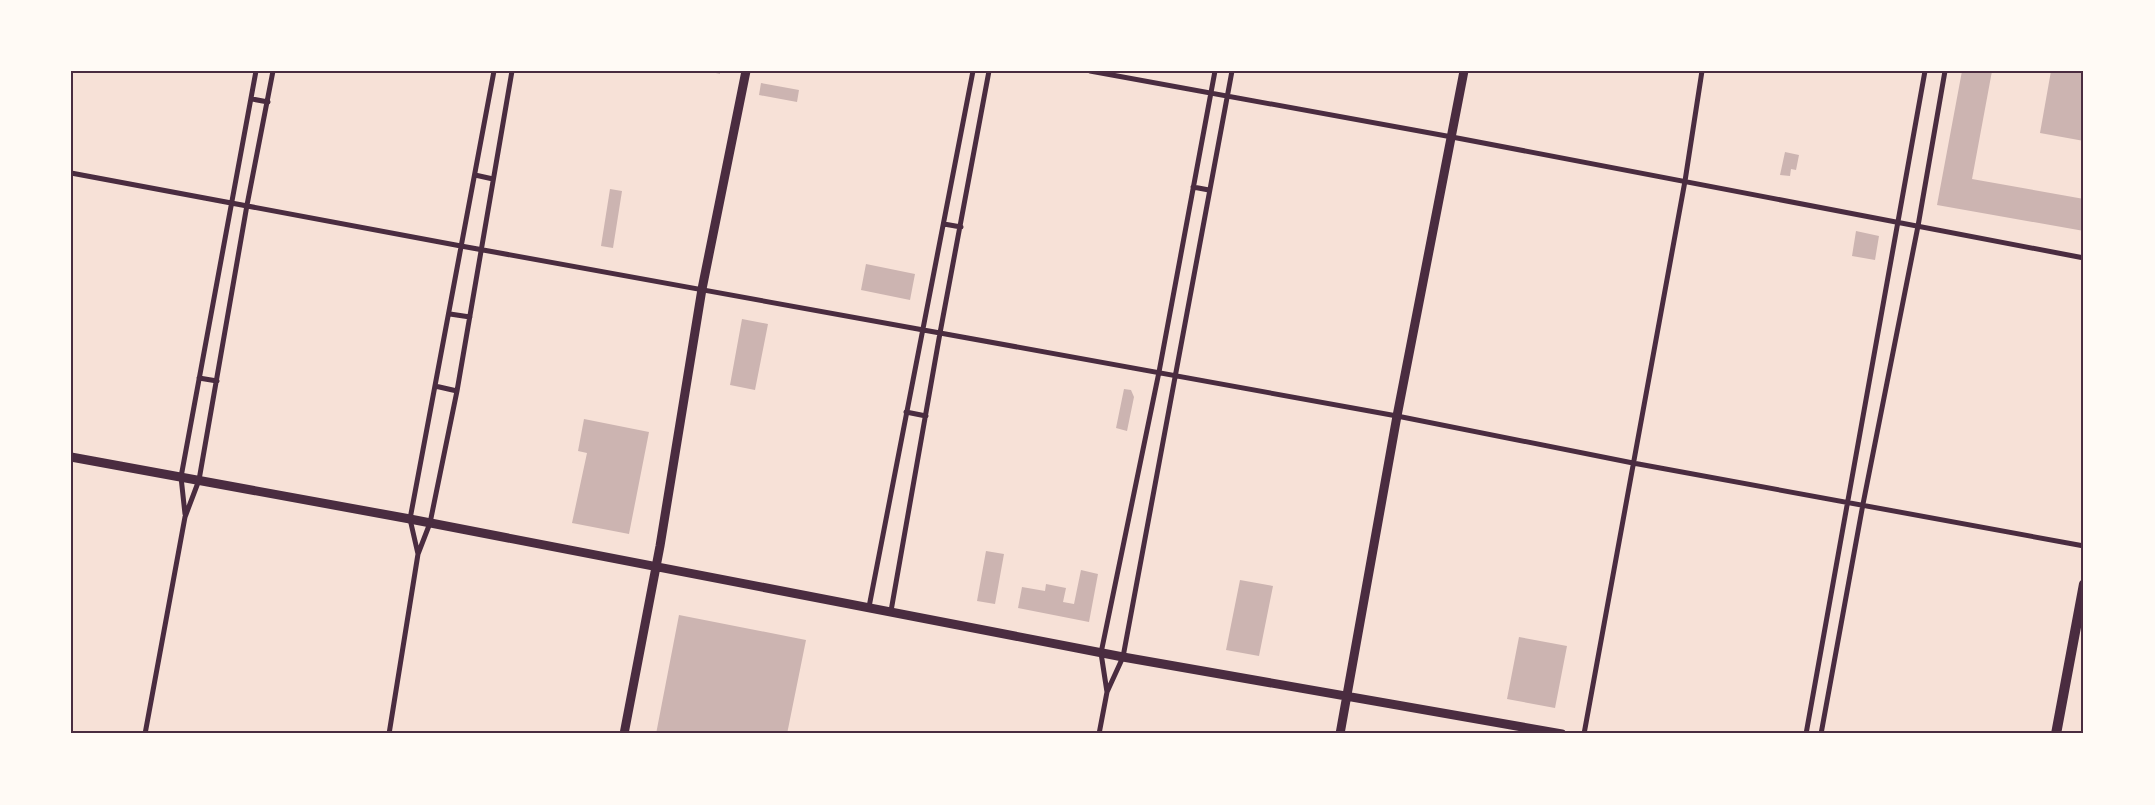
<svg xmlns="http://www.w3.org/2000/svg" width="2155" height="805" font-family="'Public Sans',sans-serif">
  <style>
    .building { fill: #ccb4b1 }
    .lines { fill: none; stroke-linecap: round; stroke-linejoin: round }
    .minor { stroke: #4a2c40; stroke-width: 5 }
    .tertiary { stroke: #4a2c40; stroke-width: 9 }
    .secondary { stroke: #4a2c40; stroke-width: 10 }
    .neatline { fill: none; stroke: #4a2c40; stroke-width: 2 }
  </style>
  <rect width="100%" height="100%" fill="#f7e1d7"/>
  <path class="building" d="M707 71H720V74Z
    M1962 71H1992L1972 179 2084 199V231L1937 205Z
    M2051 71H2084V141L2040 133Z
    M761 83 799 90 797 102 759 95Z
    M1785 152 1799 155 1796 170 1791 169 1790 176 1780 175Z
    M610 189 622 191 613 248 601 246Z
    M1856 231 1879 236 1875 260 1852 256Z
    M866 264 915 274 910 300 861 290Z
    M742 319 768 324 755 390 730 385Z
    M1124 389 1131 390 1134 397 1127 431 1116 428Z
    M584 419 649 432 629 534 572 523 587 453 578 451Z
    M986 551 1004 554 995 604 977 601Z
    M1081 570 1098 574 1089 622 1018 608 1022 587 1045 591 1046 584 1066 588 1063 602 1074 604Z
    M1240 580 1273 586 1259 656 1226 650Z
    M679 615 806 640 787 734H656Z
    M1519 637 1567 646 1555 708 1507 699Z"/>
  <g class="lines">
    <path class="minor" d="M1090 71 1452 137 2084 258
      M252 99 268 102
      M71 173 461 246 1397 416 1633 463 2084 546
      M475 175 493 179
      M1193 187 1209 190
      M944 224 961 227
      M450 314 470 317
      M199 378 217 381
      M435 386 457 391
      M906 412 926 416
      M185 514 181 477 256 71
      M418 554 410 519 494 71
      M869 607 973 71
      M891 611 940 333 989 71
      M1107 692 1101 653 1159 372 1215 71
      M145 734 185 517 199 480 247 205 273 71
      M389 734 418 554 430 523 457 391 512 71
      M1099 734 1107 692 1123 657 1232 71
      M1584 734 1685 181 1702 71
      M1806 734 1925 71
      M1821 734 1863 504 1918 226 1945 71"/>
    <path class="tertiary" d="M71 457 410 519 1123 657 1562 734
      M624 734 660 546 702 289 746 71
      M1340 734 1397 416 1464 71"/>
    <path class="secondary" d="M2056 734 2084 584"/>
  </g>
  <rect width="2155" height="805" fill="none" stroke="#fffaf5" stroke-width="145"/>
  <rect x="72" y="72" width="2010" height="660" class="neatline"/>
</svg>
